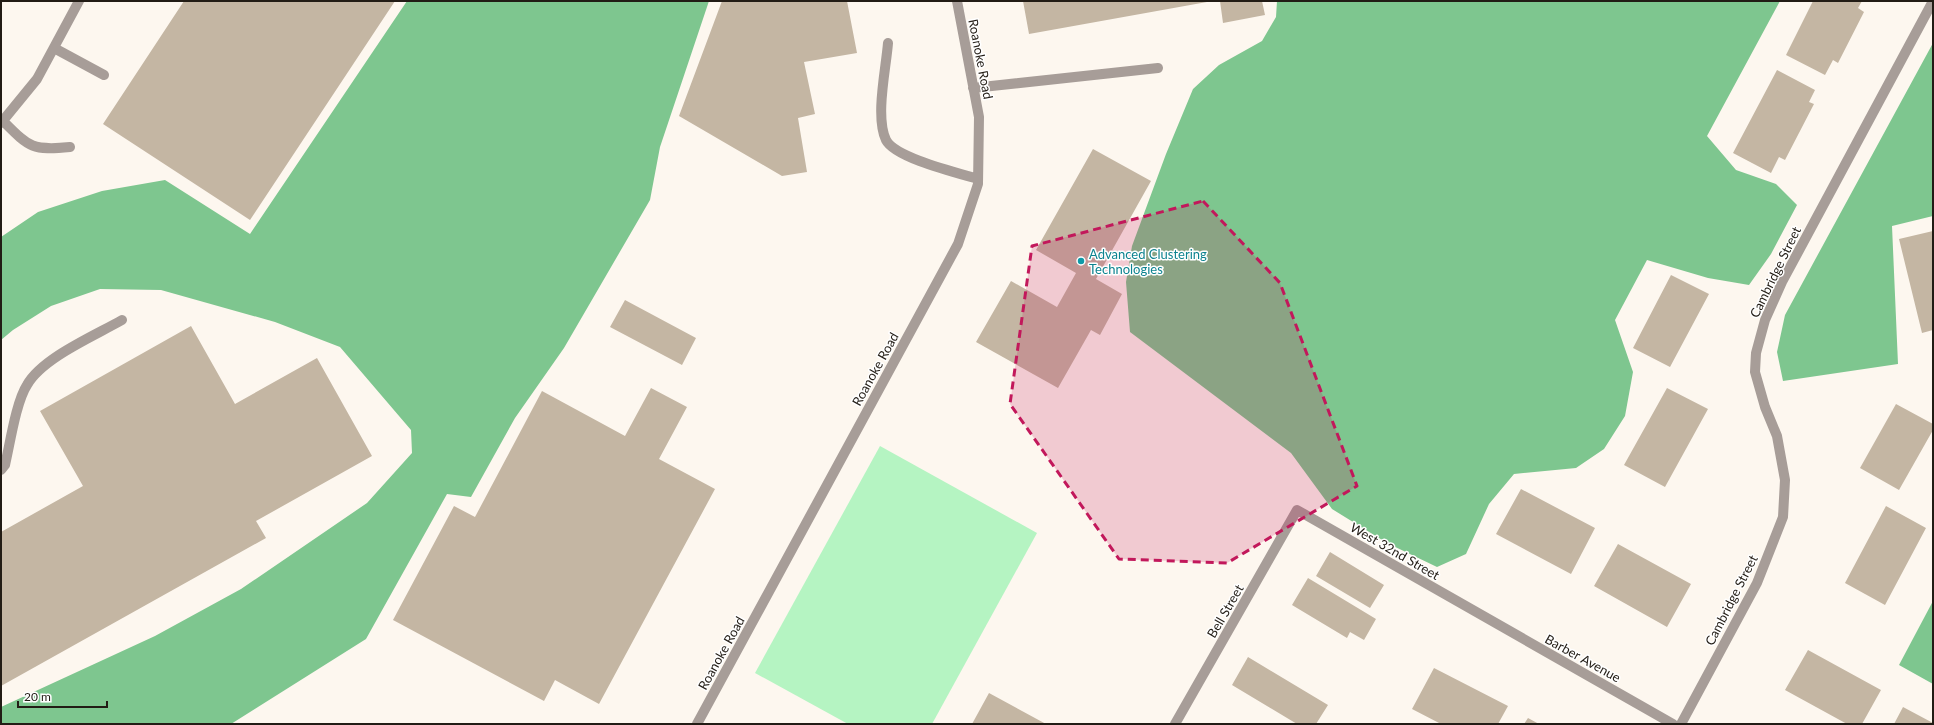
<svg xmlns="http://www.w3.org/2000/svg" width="1934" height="725" font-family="Lato,sans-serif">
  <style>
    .green { fill: #b5f4c2 }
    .forest { fill: #7ec68f }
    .building { fill: #c4b6a3 }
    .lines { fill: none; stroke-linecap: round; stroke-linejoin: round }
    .minor { stroke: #a79d98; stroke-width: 10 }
    .marked { fill: #c2185b; fill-opacity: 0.2; stroke: #c2185b; stroke-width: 3; stroke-dasharray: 8 5; stroke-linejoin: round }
    .culture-dot { fill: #0f9aa8; stroke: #fff; stroke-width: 1.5 }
    .labels { text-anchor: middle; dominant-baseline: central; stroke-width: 3; stroke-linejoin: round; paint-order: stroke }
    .street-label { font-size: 13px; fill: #221c15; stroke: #fff }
    .culture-label { font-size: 13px; fill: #0d838f; stroke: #fff; text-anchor: start }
  </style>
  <rect width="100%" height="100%" fill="#fdf7ef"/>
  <path class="green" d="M880 446 1037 533 932 724H848L755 673Z"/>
  <path class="forest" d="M407 1H709L660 147 650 200 564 348 515 418 471 497 447 494 366 639 231 724H1V707L155 636 241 589 367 503 412 453 411 430 340 347 275 322 161 290 100 289 51 306 13 330 1 340V237L38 212 102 191 165 180 250 234Z
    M1277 1H1780L1707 136 1736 170 1776 184 1797 205 1771 254 1749 285 1708 278 1647 260 1615 320 1633 372 1625 416 1604 449 1576 468 1514 474 1489 504 1466 554 1437 567 1387 543 1332 509 1291 453 1130 332 1126 282 1132 246 1166 154 1193 89 1219 65 1262 41 1276 17Z
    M1933 43V216L1892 226 1898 364 1783 381 1777 352 1785 315Z
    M1933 601V684L1899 665Z"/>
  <path class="building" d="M184 1H395L250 220 103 124Z
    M722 1H847L857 53 804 62 815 114 798 118 807 172 782 176 679 116Z
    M1023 1H1207V2L1029 34Z
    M1220 1H1262L1265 15 1223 23Z
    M1813 1H1862L1858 8 1864 12 1838 63 1833 60 1825 75 1786 55Z
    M1777 70 1815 90 1809 102 1814 104 1785 160 1779 157 1771 173 1733 153Z
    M1093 149 1151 181 1096 279 1122 294 1100 335 1091 330 1058 388 976 342 1011 281 1057 307 1076 273 1036 250Z
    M1933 231V330L1922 333 1899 239Z
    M1671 275 1709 294 1670 367 1633 348Z
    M625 300 696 338 682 365 610 327Z
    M191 326 235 404 317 358 372 456 256 521 266 538 1 686V532L83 486 40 411Z
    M651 388 687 407 659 459 715 489 599 704 555 680 544 701 393 620 454 506 475 517 542 391 625 436Z
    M1667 388 1708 409 1665 487 1624 465Z
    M1896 404 1933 424V430L1899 490 1860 468Z
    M1521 489 1595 528 1571 574 1496 534Z
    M1886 506 1926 528 1885 605 1845 583Z
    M1618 544 1691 584 1667 627 1594 586Z
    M1330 552 1384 585 1370 608 1316 576Z
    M1308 578 1376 619 1364 640 1350 632 1347 638 1292 605Z
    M1808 650 1881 690 1862 724H1847L1785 690Z
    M1248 657 1328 705 1316 724H1297L1232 685Z
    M1434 668 1508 706 1498 724H1441L1412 709Z
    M989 693 1046 724H972Z
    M1903 707 1933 723V724H1894Z
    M1528 718 1539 724H1524Z"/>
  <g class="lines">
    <path class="minor" d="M888 43C886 69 875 117 886 140 895 158 958 173 978 179
      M54 48 104 75
      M973 88 1158 68
      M3 121C29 147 32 151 70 147
      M1 123 37 79 79 1
      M1 470 5 465C10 444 16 402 27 385 42 358 94 336 122 320
      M697 724 958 244 978 184 979 117 957 1
      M1175 724 1297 510 1673 724
      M1681 724 1757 583 1783 517 1785 480 1777 436 1765 407 1755 372 1756 353 1765 320 1782 282 1933 1"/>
  </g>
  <path class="marked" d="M1203 201 1280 283 1357 486 1227 563 1119 559 1010 404 1032 246Z"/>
  <circle class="culture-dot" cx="1081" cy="261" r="4"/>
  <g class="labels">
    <g class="street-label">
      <text transform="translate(981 59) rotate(79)">Roanoke Road</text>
      <text transform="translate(1775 272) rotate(-64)">Cambridge Street</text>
      <text transform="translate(875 369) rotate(-61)">Roanoke Road</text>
      <text transform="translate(1395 551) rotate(30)">West 32nd Street</text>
      <text transform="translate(1731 600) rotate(-63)">Cambridge Street</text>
      <text transform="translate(1225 611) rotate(-60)">Bell Street</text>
      <text transform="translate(721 653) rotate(-61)">Roanoke Road</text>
      <text transform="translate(1583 658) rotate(29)">Barber Avenue</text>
    </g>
    <g class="culture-label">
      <text x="1089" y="254">Advanced Clustering<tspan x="1089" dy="15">Technologies</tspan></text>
    </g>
  </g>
  <rect width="1934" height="725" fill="none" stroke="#221c15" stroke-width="4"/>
  <path d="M18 701v6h89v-6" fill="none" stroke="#221c15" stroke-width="2"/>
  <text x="24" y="701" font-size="12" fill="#221c15" stroke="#ffffff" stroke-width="3" paint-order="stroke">20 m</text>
</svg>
